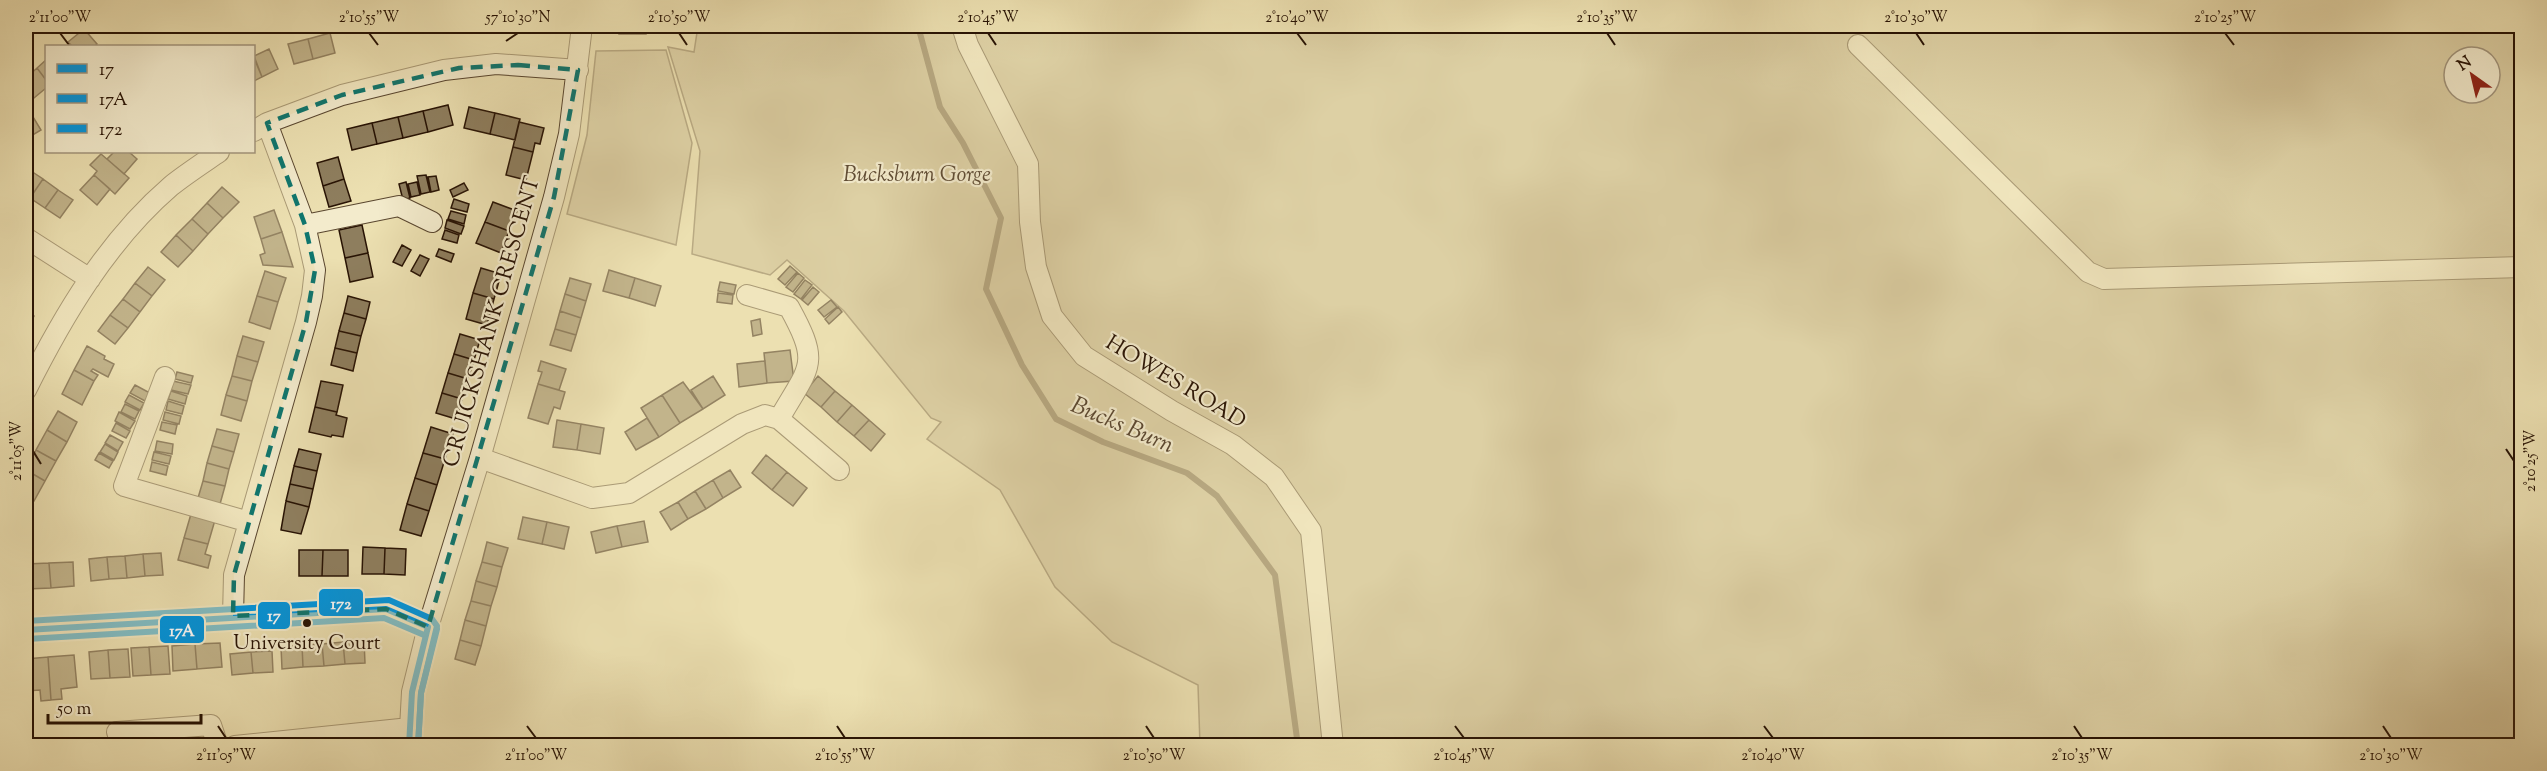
<svg xmlns="http://www.w3.org/2000/svg" width="2547" height="771" font-family="'Sorts Mill Goudy',serif">
  <style>
    .green { fill: #cbbd94; stroke: #7a684c; stroke-width: 1.5; fill-rule: evenodd }
    .lines { fill: none; stroke-linecap: round; stroke-linejoin: round }
    .stream { stroke: #756448; stroke-width: 6 }
    .building { fill: #8e7e5e; stroke: #281304; stroke-width: 1.5 }
    .minor-casing { stroke: #59462f; stroke-width: 22 }
    .minor { stroke: #f3ebcc; stroke-width: 20 }
    .bus-1-casing { stroke: #f3ebcc; stroke-width: 10 }
    .bus-2-casing { stroke: #f3ebcc; stroke-width: 10 }
    .bus-3-casing { stroke: #f3ebcc; stroke-width: 10 }
    .bus-1 { stroke: #0295dd; stroke-width: 6 }
    .bus-2 { stroke: #0295dd; stroke-width: 6 }
    .bus-3 { stroke: #0295dd; stroke-width: 6 }
    .marked { fill: none; stroke: #0f766e; stroke-width: 4.5; stroke-dasharray: 12 8; stroke-linejoin: round }
    .ticks { fill: none; stroke: #281304; stroke-width: 2 }
    .bus-dot { fill: #281304; stroke: #f3ebcc; stroke-width: 2 }
    .labels { text-anchor: middle; dominant-baseline: central; stroke-width: 4.5; stroke-linejoin: round; paint-order: stroke }
    .bus-label { font-size: 20px; fill: #281304; stroke: #f3ebcc }
    .park-label { font-size: 22px; font-style: italic; fill: #614e36; stroke: #f3ebcc }
    .street-label { font-size: 22px; fill: #281304; stroke: #f3ebcc }
    .water-label { font-size: 24px; font-style: italic; fill: #5c4932; stroke: #f3ebcc }
    .line-badge { stroke: #f3ebcc; stroke-width: 2 }
    .badge-label { font-size: 16px; text-anchor: middle; font-weight: bold; fill: #fff }
    .neatline { fill: none; stroke: #281304; stroke-width: 2 }
    .ticks-label { font-size: 15px; text-anchor: middle; fill: #281304 }
  </style>
  <rect width="100%" height="100%" fill="#ece0b1"/>
  <filter id="stains"><feTurbulence type="fractalNoise" baseFrequency=".00333" numOctaves="4"/><feColorMatrix values="0 0 0 0 .2 0 0 0 0 .09 0 0 0 0 .02 0 0 0 .5 -.17"/></filter>
  <radialGradient id="worn" r=".72"><stop offset=".6" stop-color="#630" stop-opacity="0"/><stop offset="1" stop-color="#630" stop-opacity=".3"/></radialGradient>
  <path class="green" d="M698 26H2521V745H1200L1198 685 1112 642 1055 587 1000 490 927 439 941 422 931 418 844 311 787 260 770 275 692 254 700 151 668 47 694 52ZM2454 57H2490V93H2454Z
    M666 50 692 143 676 245 567 214 587 135 596 51Z"/>
  <g class="lines">
    <path class="stream" d="M918 26 940 107 963 143 1001 218 986 289 1022 365 1056 419 1103 442 1187 473 1217 496 1275 575 1298 746"/>
  </g>
  <path class="building" d="M462 26H493L464 31Z
    M619 26H646V34H619Z
    M84 29 97 44 95 46H72L68 42Z
    M330 33 335 53 313 59 308 39Z
    M308 39 313 59 294 64 288 44Z
    M269 49 278 69 262 77 254 56Z
    M254 58 262 77 254 81Z
    M46 60V80L37 68Z
    M37 68 46 80V88L34 98 26 87V78Z
    M448 105 453 125 428 132 423 111Z
    M469 107 495 113 490 134 464 128Z
    M423 111 428 132 403 138 398 117Z
    M30 112 41 130 26 139V114Z
    M495 113 520 119 515 140 490 134Z
    M398 117 403 138 377 144 372 123Z
    M519 122 544 128 540 144 535 143 533 152 513 147Z
    M372 123 377 144 352 150 347 129Z
    M513 147 533 152 526 180 506 175Z
    M114 152H129L137 159 124 174 107 159Z
    M101 154 129 178 115 194 94 175 97 171 90 165Z
    M338 157 344 179 323 186 317 163Z
    M28 169 43 179 30 198 26 194V173Z
    M94 175 110 189 97 205 80 190Z
    M426 175 430 192 421 194 417 176Z
    M436 176 439 190 431 192 428 177Z
    M43 179 58 190 45 208 30 198Z
    M344 179 351 201 329 207 323 186Z
    M406 182 410 198 403 200 399 184Z
    M417 182 420 195 411 197 408 184Z
    M464 183 468 190 453 197 450 190Z
    M222 187 239 202 223 218 207 203Z
    M58 190 73 200 60 218 45 208Z
    M454 199 469 204 467 212 451 208Z
    M493 202 517 211 509 231 485 222Z
    M207 203 223 218 208 234 192 219Z
    M274 210 282 232 261 239 254 217Z
    M451 211 466 215 464 224 448 219Z
    M192 219 208 234 193 251 176 235Z
    M447 220 464 226 461 234 445 228Z
    M485 222 509 231 501 253 476 243Z
    M362 225 368 253 345 258 339 230Z
    M445 230 459 235 457 243 442 239Z
    M282 232 293 267 263 265 260 255 265 253 261 239Z
    M176 235 193 251 178 267 161 252Z
    M402 245 411 250 402 266 393 262Z
    M439 249 454 254 451 262 436 256Z
    M368 253 373 277 350 282 345 258Z
    M420 255 429 259 420 276 411 271Z
    M790 266 797 272 785 285 778 279Z
    M148 267 165 280 152 296 135 283Z
    M481 268 501 274 494 299 473 293Z
    M609 270 635 278 629 298 603 291Z
    M265 271 286 278 278 302 257 296Z
    M798 273 804 278 793 292 786 287Z
    M570 278 591 284 586 301 565 294Z
    M635 278 661 286 655 306 629 298Z
    M805 280 812 285 801 299 794 294Z
    M720 282 736 285 734 294 718 291Z
    M135 283 152 296 140 312 123 299Z
    M813 287 819 292 808 305 802 300Z
    M473 293 494 299 487 325 466 319Z
    M718 293 733 295 732 304 717 302Z
    M565 294 586 301 581 318 560 311Z
    M257 296 278 302 270 329 249 322Z
    M348 296 370 302 366 319 344 313Z
    M123 299 140 312 128 328 110 315Z
    M831 300 837 307 824 317 818 310Z
    M838 307 842 312 829 324 825 319Z
    M26 311 34 316 26 331Z
    M560 311 581 318 576 335 555 329Z
    M344 313 366 319 361 336 339 331Z
    M110 315 128 328 115 344 98 331Z
    M760 319 762 334 753 336 751 321Z
    M555 329 576 335 571 351 550 345Z
    M339 331 361 336 357 353 335 348Z
    M460 334 480 340 474 360 454 354Z
    M243 336 264 342 258 362 237 356Z
    M87 346 105 356 104 359 114 364 108 377 93 369 91 371 98 375 94 381 74 370Z
    M335 348 357 353 353 371 331 365Z
    M790 350 794 381 767 383 764 353Z
    M454 354 474 360 468 379 448 373Z
    M237 356 258 362 252 381 232 376Z
    M541 361 566 369 559 390 538 384 542 372 538 371Z
    M765 361 767 383 739 387 737 364Z
    M74 370 94 381 82 405 62 394Z
    M177 372 193 376 191 383 175 379Z
    M448 373 468 379 462 399 442 393Z
    M232 376 252 381 247 401 226 395Z
    M713 376 725 395 703 409 691 390Z
    M818 376 835 391 821 407 804 393Z
    M173 381 191 385 188 394 171 390Z
    M321 381 343 385 337 412 315 407Z
    M683 382 703 409 680 423 662 395Z
    M538 384 565 392 560 409 554 407 548 424 528 418Z
    M135 385 150 393 145 401 130 393Z
    M171 391 187 396 185 404 168 399Z
    M835 391 852 405 837 422 821 407Z
    M442 393 462 399 456 419 436 413Z
    M129 395 144 403 140 410 125 402Z
    M226 395 247 401 241 421 221 415Z
    M662 395 680 423 659 437 641 408Z
    M168 401 184 406 182 414 166 410Z
    M125 404 139 411 135 419 121 412Z
    M852 405 869 420 854 436 837 422Z
    M315 407 337 412 336 415 347 418 343 437 332 435 331 437 309 432Z
    M58 411 77 422 67 442 47 430Z
    M119 412 135 421 130 429 115 421Z
    M165 412 181 416 179 424 163 420Z
    M647 418 659 437 636 450 625 432Z
    M557 420 581 424 577 450 553 447Z
    M869 420 885 434 871 451 854 436Z
    M162 422 177 425 175 434 160 430Z
    M116 423 130 431 126 438 112 431Z
    M581 424 604 428 600 454 577 450Z
    M431 427 453 434 445 459 423 453Z
    M217 429 239 434 234 452 212 446Z
    M47 430 67 442 56 461 36 450Z
    M110 435 123 442 118 451 105 443Z
    M157 441 173 444 172 454 155 451Z
    M105 444 118 452 114 460 100 452Z
    M212 446 234 452 229 469 207 463Z
    M299 449 321 454 317 471 294 466Z
    M36 450 56 461 45 481 26 470Z
    M154 452 171 456 169 464 152 460Z
    M99 453 113 461 109 468 95 460Z
    M423 453 445 459 437 485 415 478Z
    M766 455 787 472 772 490 752 473Z
    M152 462 168 466 166 475 150 471Z
    M207 463 229 469 225 486 203 481Z
    M294 466 317 471 313 489 290 484Z
    M26 470 45 481 34 501 26 496Z
    M730 470 741 487 723 498 713 480Z
    M787 472 807 488 793 506 772 490Z
    M415 478 437 485 429 511 407 504Z
    M713 480 723 498 706 509 695 491Z
    M203 481 225 486 220 504 198 498Z
    M290 484 313 489 309 507 286 501Z
    M695 491 706 509 688 519 678 502Z
    M286 501 309 507 301 534 281 530Z
    M678 502 688 519 671 530 660 512Z
    M407 504 429 511 421 536 400 530Z
    M191 514 215 520 208 544 184 538Z
    M523 517 547 522 542 544 518 539Z
    M644 521 648 542 622 547 617 526Z
    M547 522 569 527 564 549 542 544Z
    M617 526 622 547 596 553 591 532Z
    M184 538 208 544 205 554 211 556 208 568 178 560Z
    M487 542 508 548 502 567 482 562Z
    M363 547 385 548 384 574H362Z
    M385 548 406 549 405 575 384 574Z
    M299 550H323L322 576H299Z
    M323 550H348V576H322Z
    M161 553 163 575 145 576 143 554Z
    M143 554 145 576 127 578 125 556Z
    M125 556 127 578 109 579 107 557Z
    M107 557 109 579 91 581 89 559Z
    M73 562 74 586 51 588 49 563Z
    M482 562 502 567 497 587 476 581Z
    M49 563 51 588 27 589 26 564Z
    M476 581 497 587 491 606 471 601Z
    M471 601 491 606 486 626 465 620Z
    M465 620 486 626 481 646 460 640Z
    M364 640 365 663 345 664 343 642Z
    M460 640 481 646 475 665 455 659Z
    M343 642 345 664 324 666 322 644Z
    M220 643 222 667 197 669 195 644Z
    M195 644 197 669 173 671 172 646Z
    M322 644 324 666 303 667 302 645Z
    M302 645 303 667 282 669 281 647Z
    M168 646 170 674 151 675 149 647Z
    M149 647 151 675 133 676 131 648Z
    M128 649 130 677 110 678 108 650Z
    M108 650 110 678 91 679 89 652Z
    M272 651 273 672 253 673 251 652Z
    M251 652 253 673 232 675 230 654Z
    M74 655 77 687 61 689 62 699 51 700 48 657Z
    M48 657 51 700 41 701 40 690 26 691V659Z"/>
  <g class="lines">
    <defs>
      <path id="minor" d="M962 26 968 45 1028 164 1030 222 1036 267 1052 316 1084 356 1172 411 1233 445 1274 477 1311 531 1333 746
        M1858 45 2088 272 2104 279 2522 267
        M254 131 267 123 342 95 444 70 496 64 578 70
        M305 225 399 206 432 222
        M26 238 90 279
        M747 295 789 307C821 365 810 365 779 419
        M165 377 124 486 249 522
        M26 390C63 316 107 241 171 186 186 174 203 163 219 152
        M480 458 592 498 629 493 742 424 765 415 779 419 839 470
        M233 616 234 575 306 322 312 296 315 270 305 225 267 123
        M26 630 386 609 428 627
        M117 732 211 725 218 746
        M235 746 410 728
        M409 746 412 692 428 627 480 458 554 197 569 134 582 26"/>
    </defs>
    <use href="#minor" class="minor-casing"/>
    <use href="#minor" class="minor"/>
    <defs>
      <path id="bus-1" d="M26 630 386 609 428 627
        M409 746 412 692 428 627"/>
      <path id="bus-2" d="M27 639 384 618 424 635
        M418 746 421 693 437 629"/>
      <path id="bus-3" d="M26 621 389 600 432 619 437 626 421 693 418 746"/>
    </defs>
    <use href="#bus-1" class="bus-1-casing"/>
    <use href="#bus-2" class="bus-2-casing"/>
    <use href="#bus-3" class="bus-3-casing"/>
    <use href="#bus-1" class="bus-1"/>
    <use href="#bus-2" class="bus-2"/>
    <use href="#bus-3" class="bus-3"/>
  </g>
  <path d="M0 0H2547V771H0ZM518 65 578 70 554 197 428 627 386 609 233 616 234 575 306 322 315 270 305 225 267 123 342 95 459 68Z" fill="#ece0b1" fill-opacity=".55" fill-rule="evenodd"/>
  <path class="marked" d="M518 65 578 70 554 197 428 627 386 609 233 616 234 575 306 322 315 270 305 225 267 123 342 95 459 68Z"/>
  <path class="ticks" d="M60 33 69 45M369 33 378 45M679 33 687 45M988 33 996 45M1297 33 1306 45M1607 33 1615 45M1916 33 1924 45M2225 33 2234 45M506 41 518 33M2506 449 2514 461M33 451 41 464M218 726 226 738M527 726 536 738M837 726 845 738M1146 726 1154 738M1455 726 1464 738M1764 726 1773 738M2074 726 2082 738M2383 726 2391 738"/>
  <circle class="bus-dot" cx="307" cy="623" r="5"/>
  <g class="labels">
    <g class="bus-label">
      <text x="307" y="644">University Court</text>
    </g>
    <g class="park-label">
      <text x="917" y="176">Bucksburn Gorge</text>
    </g>
    <g class="street-label">
      <text transform="translate(493 322) rotate(-74)">CRUICKSHANK CRESCENT</text>
      <text transform="translate(1175 383) rotate(31)">HOWES ROAD</text>
    </g>
    <g class="water-label">
      <text transform="translate(1122 426) rotate(23)">Bucks Burn</text>
    </g>
  </g>
  <g class="line-badge">
    <rect x="318" y="588" width="46" height="29" rx="6" fill="#0295dd"/>
    <rect x="257" y="601" width="34" height="29" rx="6" fill="#0295dd"/>
    <rect x="159" y="615" width="46" height="29" rx="6" fill="#0295dd"/>
  </g>
  <g class="badge-label">
    <text x="341" y="609">172</text>
    <text x="274" y="621">17</text>
    <text x="182" y="636">17A</text>
  </g>
  <rect width="2547" height="771" fill="none" stroke="#ece0b1" stroke-width="66"/>
  <rect x="45" y="45" width="210" height="108" fill="#f3ebcc" stroke="#a2957c" stroke-width="1.5"/>
  <rect x="57" y="64" width="30" height="9" fill="#0295dd" stroke="#a2957c" stroke-width="1.5"/>
  <text x="99" y="75" font-size="18" fill="#281304">17</text>
  <rect x="57" y="94" width="30" height="9" fill="#0295dd" stroke="#a2957c" stroke-width="1.5"/>
  <text x="99" y="105" font-size="18" fill="#281304">17A</text>
  <rect x="57" y="124" width="30" height="9" fill="#0295dd" stroke="#a2957c" stroke-width="1.5"/>
  <text x="99" y="135" font-size="18" fill="#281304">172</text>
  <g transform="translate(2472 75) rotate(326)"><circle r="28" fill="#f3ebcc" stroke="#a2957c" stroke-width="1.5"/>
  <path d="M0-4.5L10 22L0 15L-10 22Z" fill="#8f2418"/>
  <text y="-9" font-size="16" font-weight="bold" text-anchor="middle" fill="#281304">N</text>
  </g>
  <path d="M48 714v9h153v-9" fill="none" stroke="#281304" stroke-width="3"/>
  <text x="57" y="714" font-size="18" fill="#281304" stroke="#f3ebcc" stroke-width="4.5" paint-order="stroke">50 m</text>
  <rect x="33" y="33" width="2481" height="705" class="neatline"/>
  <g class="ticks-label">
    <text x="60" y="22">2°11'00"W</text>
    <text x="369" y="22">2°10'55"W</text>
    <text x="518" y="22">57°10'30"N</text>
    <text x="679" y="22">2°10'50"W</text>
    <text x="988" y="22">2°10'45"W</text>
    <text x="1297" y="22">2°10'40"W</text>
    <text x="1607" y="22">2°10'35"W</text>
    <text x="1916" y="22">2°10'30"W</text>
    <text x="2225" y="22">2°10'25"W</text>
    <text transform="translate(16 451) rotate(-90)" y="5">2°11'05"W</text>
    <text transform="translate(2530 461) rotate(-90)" y="5">2°10'25"W</text>
    <text x="226" y="760">2°11'05"W</text>
    <text x="536" y="760">2°11'00"W</text>
    <text x="845" y="760">2°10'55"W</text>
    <text x="1154" y="760">2°10'50"W</text>
    <text x="1464" y="760">2°10'45"W</text>
    <text x="1773" y="760">2°10'40"W</text>
    <text x="2082" y="760">2°10'35"W</text>
    <text x="2391" y="760">2°10'30"W</text>
  </g>
  <rect width="100%" height="100%" filter="url(#stains)"/>
  <rect width="100%" height="100%" fill="url(#worn)"/>
</svg>
